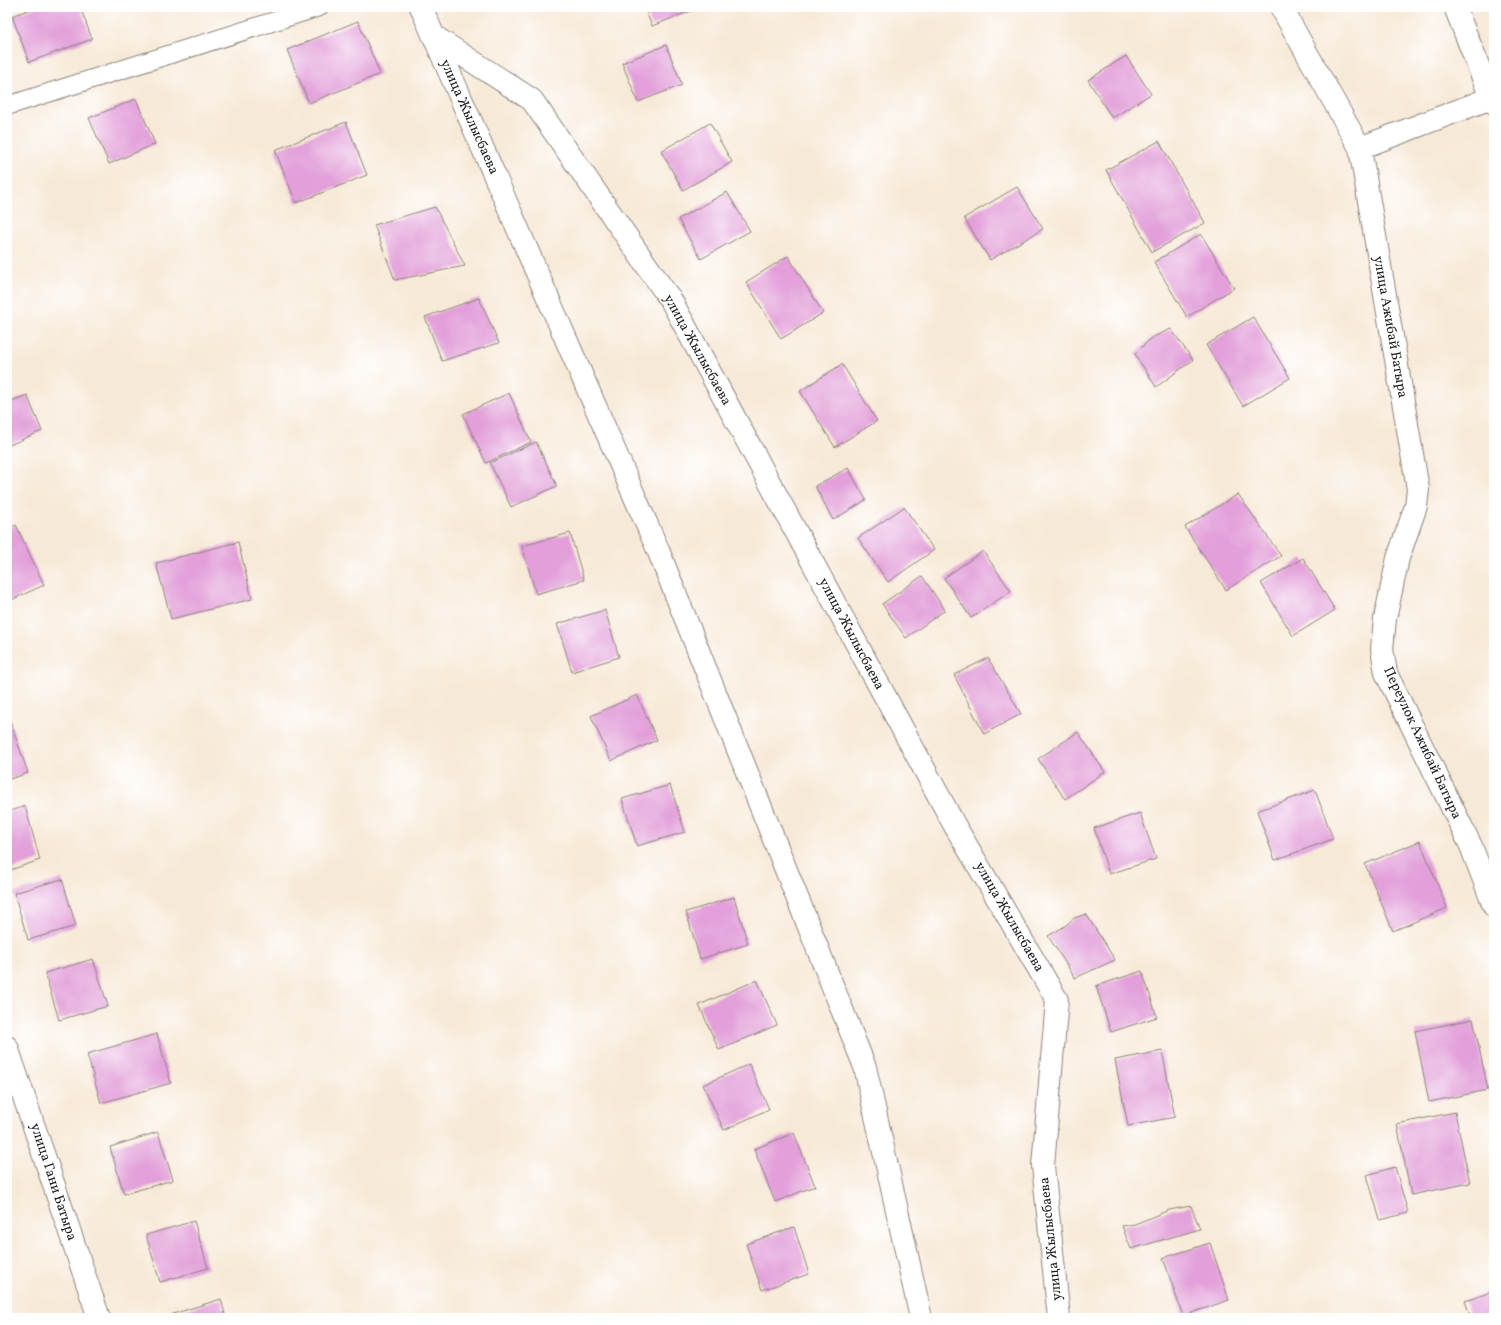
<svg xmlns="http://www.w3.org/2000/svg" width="1501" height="1325" font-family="Vollkorn,serif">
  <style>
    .building { fill: #e29fd9 }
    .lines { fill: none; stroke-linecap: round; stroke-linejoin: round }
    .service-casing { stroke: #8a827a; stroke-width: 20 }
    .minor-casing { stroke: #8a827a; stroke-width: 24 }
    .service { stroke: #fff; stroke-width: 18 }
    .minor { stroke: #fff; stroke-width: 22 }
    .labels { text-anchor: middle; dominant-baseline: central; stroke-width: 3; stroke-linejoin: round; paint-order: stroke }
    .street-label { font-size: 14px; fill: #1c1c1c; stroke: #fff }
  </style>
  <rect width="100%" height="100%" fill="#fff"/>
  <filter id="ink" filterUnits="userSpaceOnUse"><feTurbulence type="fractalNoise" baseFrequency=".025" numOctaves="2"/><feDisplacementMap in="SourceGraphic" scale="8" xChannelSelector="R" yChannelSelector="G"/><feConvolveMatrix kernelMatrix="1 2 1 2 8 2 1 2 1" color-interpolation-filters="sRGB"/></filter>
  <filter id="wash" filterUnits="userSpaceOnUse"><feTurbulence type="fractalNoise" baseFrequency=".012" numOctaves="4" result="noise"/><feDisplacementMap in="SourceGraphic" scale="16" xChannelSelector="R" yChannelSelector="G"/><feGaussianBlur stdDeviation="0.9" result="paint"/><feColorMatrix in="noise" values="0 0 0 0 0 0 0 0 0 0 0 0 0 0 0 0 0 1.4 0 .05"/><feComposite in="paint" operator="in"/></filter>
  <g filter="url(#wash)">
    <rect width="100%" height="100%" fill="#f7e9d7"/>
    <g id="blocks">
      <path class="building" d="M36 7H80L92 39 29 62 12 16Z
        M644 7H695L696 9 652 26Z
        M358 21 380 74 309 103 287 50Z
        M666 45 682 85 638 102 622 63Z
        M1126 56 1151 94 1112 118 1088 80Z
        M136 99 155 144 109 164 89 118Z
        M346 122 367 175 296 203 275 150Z
        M710 123 732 162 683 190 661 151Z
        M1159 141 1205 223 1152 252 1106 170Z
        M1017 187 1043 229 990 260 964 218Z
        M727 192 750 231 701 259 678 219Z
        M435 207 465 266 395 280 374 225Z
        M1201 234 1234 288 1187 317 1154 262Z
        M788 256 823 313 781 339 746 282Z
        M479 298 499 343 442 361 425 317Z
        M1253 317 1290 378 1243 406 1206 345Z
        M1171 329 1193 360 1156 387 1135 354 1151 338Z
        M842 364 877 421 835 447 800 391Z
        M509 393 531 442 486 463 463 414Z
        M27 395 42 431 7 446V403Z
        M536 442 557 486 511 507 490 463Z
        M848 468 866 500 833 520 815 486Z
        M1238 494 1281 556 1226 590 1185 527Z
        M904 507 934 550 888 582 858 538Z
        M16 525 44 585 7 602V529Z
        M570 533 584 580 536 594 522 546Z
        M238 542 252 599 171 619 156 563Z
        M983 551 1011 591 971 618 944 578Z
        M1303 558 1335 610 1293 636 1261 583Z
        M922 576 945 610 906 638 882 604Z
        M605 610 619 657 572 672 557 624Z
        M988 658 1021 714 984 734 954 675Z
        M637 695 657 740 611 761 591 716Z
        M7 712 28 773 7 780Z
        M1078 732 1105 772 1065 799 1038 759Z
        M670 785 685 832 637 846 622 799Z
        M1315 790 1333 839 1275 860 1257 811Z
        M25 806 40 860 7 871V812Z
        M1140 813 1156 859 1109 874 1094 828Z
        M1420 841 1447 908 1393 931 1365 864Z
        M62 879 76 926 28 940 14 893Z
        M734 897 748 944 700 959 686 912Z
        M1086 914 1115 960 1075 978 1048 936 1065 926 1074 918Z
        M93 959 108 1006 59 1020 45 973Z
        M1142 971 1157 1017 1111 1032 1096 986Z
        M757 980 777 1025 719 1050 699 1005Z
        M1473 1019 1488 1090 1429 1102 1415 1031Z
        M157 1034 171 1083 101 1103 87 1054Z
        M1162 1051 1175 1117 1128 1126 1115 1060Z
        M749 1064 769 1109 724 1130 703 1085Z
        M1455 1112 1470 1183 1411 1195 1397 1124Z
        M158 1132 173 1180 124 1194 110 1147Z
        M794 1133 815 1186 775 1202 754 1149Z
        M1395 1167 1408 1213 1380 1220 1367 1175Z
        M1191 1206 1200 1229 1131 1249 1122 1226 1135 1224 1169 1210Z
        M194 1221 208 1268 160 1282 146 1235Z
        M794 1227 809 1274 762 1290 746 1244Z
        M1210 1243 1229 1300 1183 1316 1163 1258Z
        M1494 1291V1318H1471L1465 1301Z
        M221 1299 226 1318H174L173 1314Z"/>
    </g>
  </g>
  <g filter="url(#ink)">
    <use href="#blocks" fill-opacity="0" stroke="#8a827a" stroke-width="1"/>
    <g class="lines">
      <defs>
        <path id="service" d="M7 106 319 7"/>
        <path id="minor" d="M421 7 658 550 865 1067 921 1318
          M1281 7 1360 148 1418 489 1416 506 1398 558 1385 619 1382 649 1386 673 1471 846 1494 906
          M1455 7 1491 98 1494 103
          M435 37 532 100 672 302 955 826 1057 1000 1043 1166 1059 1318
          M1360 148 1491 98
          M7 1047 99 1318"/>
      </defs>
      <use href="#service" class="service-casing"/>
      <use href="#minor" class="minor-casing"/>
      <use href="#service" class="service"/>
      <use href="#minor" class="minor"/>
    </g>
  </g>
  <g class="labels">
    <g class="street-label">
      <text transform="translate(469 117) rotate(66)">улица Жылысбаева</text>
      <text transform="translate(1390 327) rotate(80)">улица Ажибай Батыра</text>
      <text transform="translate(697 350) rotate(61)">улица Жылысбаева</text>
      <text transform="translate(851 634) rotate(62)">улица Жылысбаева</text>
      <text transform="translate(1422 743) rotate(65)">Переулок Ажибай Батыра</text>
      <text transform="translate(1009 917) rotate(60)">улица Жылысбаева</text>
      <text transform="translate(53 1182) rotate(72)">улица Гани Батыра</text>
      <text transform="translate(1051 1239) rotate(-96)">улица Жылысбаева</text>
    </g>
  </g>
  <rect width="1501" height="1325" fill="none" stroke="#fff" stroke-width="24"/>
</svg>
